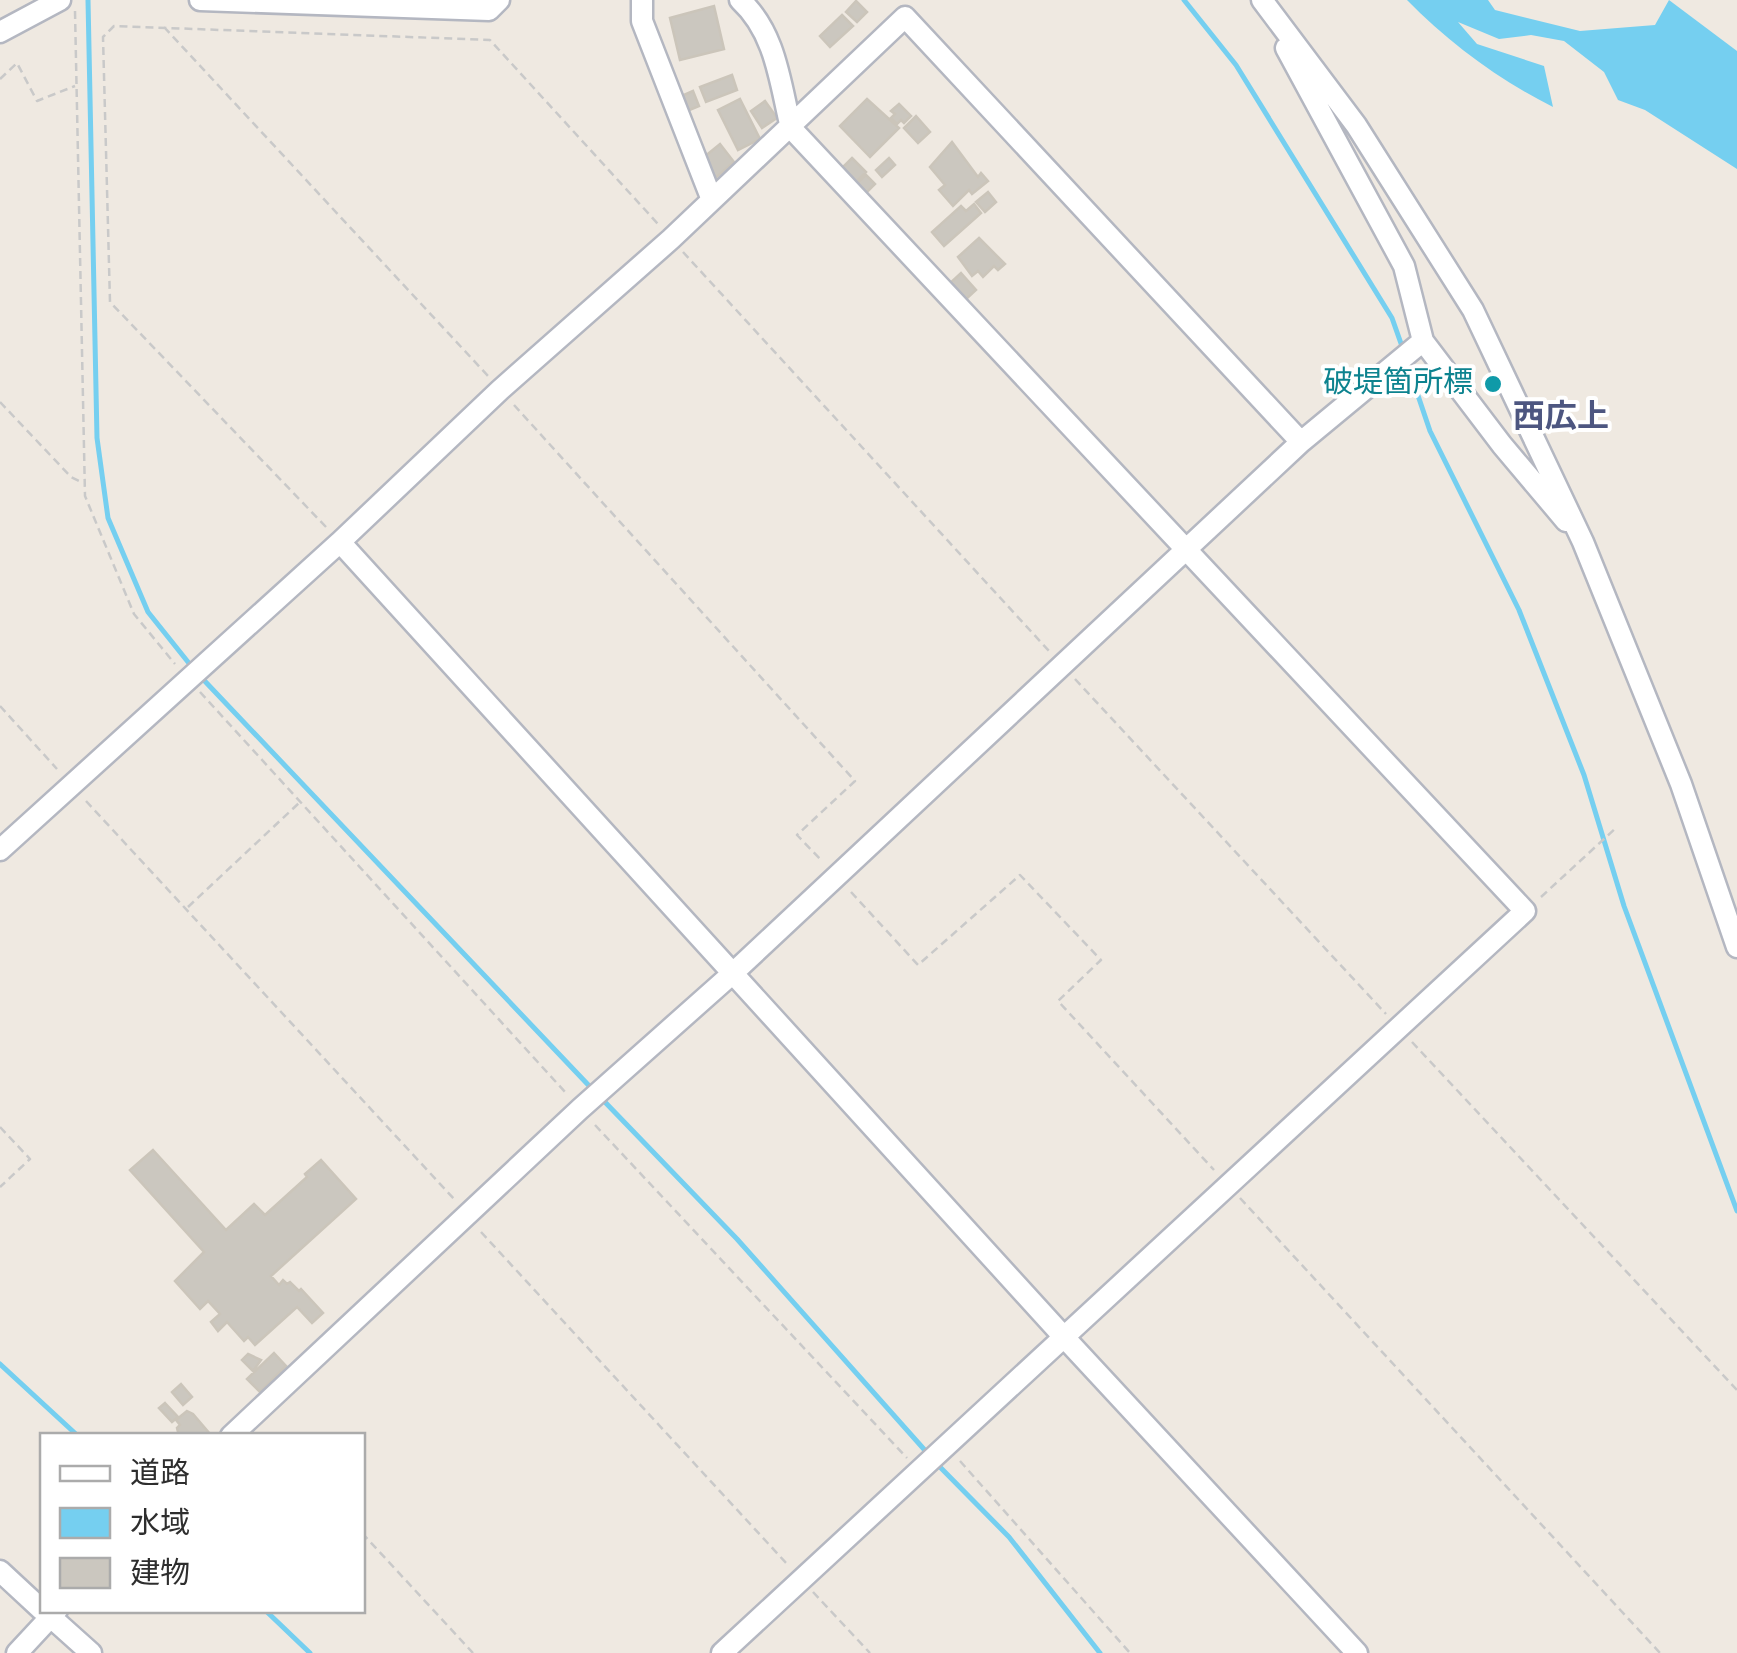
<svg xmlns="http://www.w3.org/2000/svg" width="1737" height="1653" font-family="Overpass,'Noto Sans JP',sans-serif">
  <style>
    .water { fill: #75cff0 }
    .lines { fill: none; stroke-linecap: round; stroke-linejoin: round }
    .stream { stroke: #75cff0; stroke-width: 5 }
    .building { fill: #cbc7bf; stroke: #cbc5ba; stroke-width: 2.5 }
    .minor-casing { stroke: #b4b7c1; stroke-width: 25 }
    .path { stroke: #c9c9c9; stroke-width: 2.5; stroke-dasharray: 8 5; stroke-linecap: butt }
    .minor { stroke: #fff; stroke-width: 20 }
    .culture-dot { fill: #0f9aa8; stroke: #fff; stroke-width: 4 }
    .labels { text-anchor: middle; dominant-baseline: central; stroke-width: 8; stroke-linejoin: round; paint-order: stroke }
    .culture-label { font-size: 30px; fill: #0d838f; stroke: #fff; text-anchor: end }
    .neighbourhood-label { font-size: 32px; font-weight: bold; fill: #4d5680; stroke: #fff }
  </style>
  <rect width="100%" height="100%" fill="#efe9e1"/>
  <path class="water" d="M1407 0H1488L1495 10 1580 31 1655 25 1669 0 1737 51V169L1645 110 1618 100 1604 72 1564 41 1531 35 1499 39 1458 22 1477 44 1544 66 1553 107C1499 80 1449 43 1407 0Z"/>
  <g class="lines">
    <path class="stream" d="M88 0 97 438 108 518 148 612 192 667
      M1184 0 1236 65 1392 318 1404 352
      M1407 363 1430 431 1519 610 1584 775 1624 906 1737 1211
      M199 675 595 1092
      M602 1099 737 1239 930 1456
      M0 1364 78 1436
      M937 1464 1009 1537 1100 1653
      M265 1610 310 1653"/>
  </g>
  <path class="building" d="M856 1 867 12 857 22 846 12Z
    M714 6 724 49 680 60 670 18Z
    M842 15 853 26 830 47 820 36Z
    M732 75 737 90 706 102 700 87Z
    M693 91 699 106 682 113 677 98Z
    M740 99 760 139 738 150 718 110Z
    M867 99 899 128 870 157 840 126Z
    M765 101 777 118 762 128 751 111Z
    M899 104 911 116 904 123 901 120 897 124 891 118 895 114 891 111Z
    M916 116 930 132 918 143 904 128Z
    M952 142 978 177 981 173 988 181 972 194 969 190 953 206 939 190 945 185 930 167Z
    M720 144 734 162 713 180 698 162Z
    M852 158 866 172 855 183 841 169Z
    M889 158 895 165 882 177 876 170Z
    M866 175 875 184 864 195 855 185Z
    M988 192 996 202 985 212 976 202Z
    M974 204 981 213 944 246 932 232 961 206 966 211Z
    M979 238 1005 264 998 270 994 266 983 277 978 271 972 276 958 257Z
    M961 273 976 290 964 301 949 284Z
    M153 1150 226 1230 254 1204 265 1215 307 1177 305 1174 321 1160 356 1199 271 1276 279 1285 283 1280 287 1284 290 1282 299 1291 301 1289 323 1313 312 1323 297 1307 255 1345 248 1337 244 1341 227 1322 218 1331 211 1322 220 1314 208 1301 200 1309 175 1281 204 1252 130 1170Z
    M274 1353 286 1366 260 1392 247 1379Z
    M248 1354 261 1360 253 1371 242 1360Z
    M181 1384 192 1397 183 1405 172 1392Z
    M165 1403 178 1417 172 1422 159 1408Z
    M187 1411 193 1414 210 1434 179 1436 177 1428 180 1425 176 1420Z"/>
  <g class="lines">
    <defs>
      <path id="minor" d="M200 0 489 10 499 0
        M642 0V21L712 200
        M1262 0 1356 125 1473 310 1583 542 1681 784 1737 947
        M0 32 60 0
        M1286 48 1404 266 1423 341 1502 445 1566 521
        M340 542 1063 1336 1357 1653
        M0 850 340 542 500 390 671 239 905 17 1301 442
        M231 1436 580 1109 733 973 1301 442 1423 341
        M0 1571 42 1610
        M43 1610 91 1653
        M17 1653 57 1610
        M722 1653 1525 911 791 128C780 83 776 33 740 0"/>
    </defs>
    <use href="#minor" class="minor-casing"/>
    <path class="path" d="M75 11 85 496 134 614 175 664
      M164 27 489 377
      M0 79 17 63 37 101 75 86
      M683 252 1049 651
      M0 402 71 477 83 483
      M514 405 855 781 797 835 822 861
      M326 527 110 302 103 37 114 26 490 40 658 224
      M1075 679 1386 1014
      M200 692 566 1093
      M0 706 57 769
      M86 801 454 1199
      M851 892 918 965 1020 875 1101 960 1058 1001 1214 1170
      M1541 897 1617 827
      M188 907 299 803
      M1412 1042 1737 1390
      M595 1125 907 1458
      M0 1127 30 1159 0 1187
      M1240 1198 1660 1653
      M481 1232 787 1564
      M960 1461 1130 1653
      M362 1533 473 1653
      M813 1592 870 1653"/>
    <use href="#minor" class="minor"/>
  </g>
  <circle class="culture-dot" cx="1493" cy="384" r="10"/>
  <g class="labels">
    <g class="culture-label">
      <text x="1473" y="384">破堤箇所標</text>
    </g>
    <g class="neighbourhood-label">
      <text x="1561" y="419">西広上</text>
    </g>
  </g>
  <rect x="40" y="1433" width="325" height="180" fill="#ffffff" stroke="#ababab" stroke-width="2.5"/>
  <rect x="60" y="1466" width="50" height="15" fill="#ffffff" stroke="#ababab" stroke-width="2.5"/>
  <text x="130" y="1483" font-size="30" fill="#2e2e2e">道路</text>
  <rect x="60" y="1508" width="50" height="30" fill="#75cff0" stroke="#ababab" stroke-width="2.5"/>
  <text x="130" y="1533" font-size="30" fill="#2e2e2e">水域</text>
  <rect x="60" y="1558" width="50" height="30" fill="#cbc7bf" stroke="#ababab" stroke-width="2.5"/>
  <text x="130" y="1583" font-size="30" fill="#2e2e2e">建物</text>
</svg>
